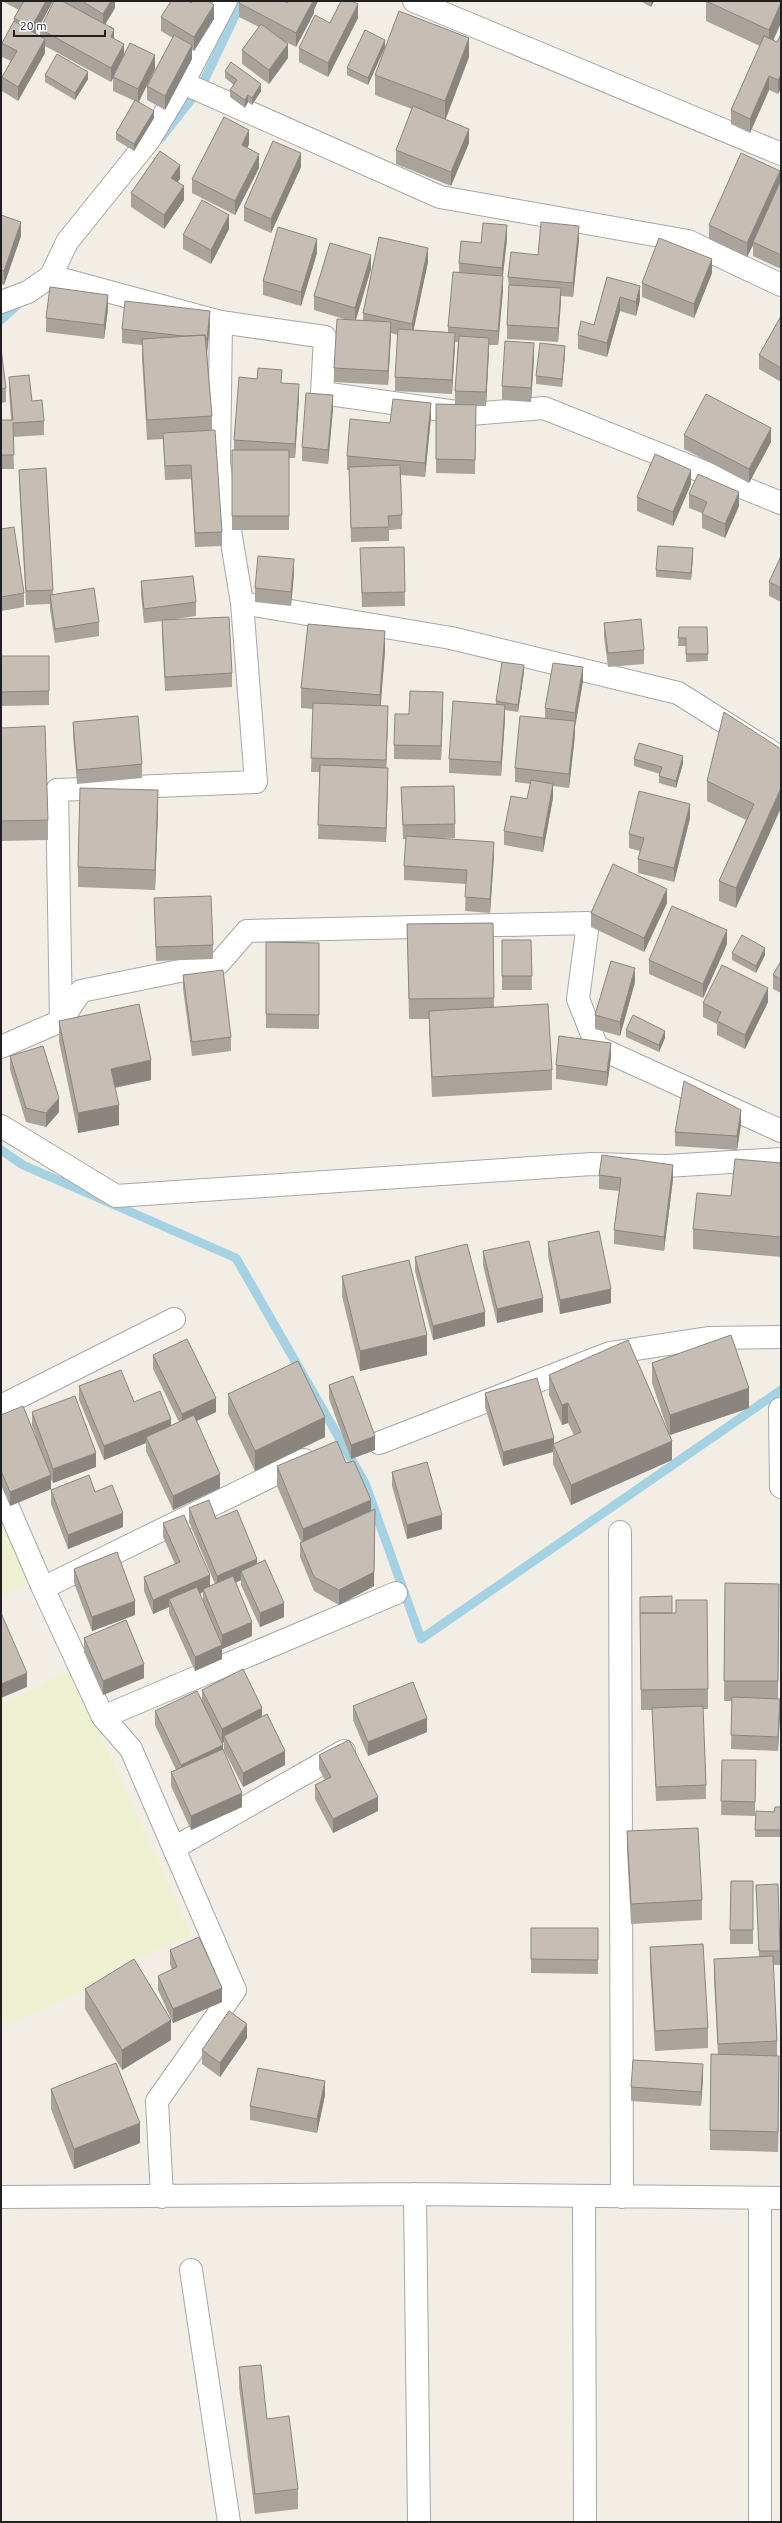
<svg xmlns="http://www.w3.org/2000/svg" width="782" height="2523" font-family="Ubuntu,sans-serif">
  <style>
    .farmland { fill: #eef1d1 }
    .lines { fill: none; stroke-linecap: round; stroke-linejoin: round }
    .stream { stroke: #a4d2e2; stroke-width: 9 }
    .street-casing { stroke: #a7a7a7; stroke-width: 24 }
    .street { stroke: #fff; stroke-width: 22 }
    .wall { fill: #aaa39c; fill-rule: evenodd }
    .shaded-wall { fill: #8b857f }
    .building { fill: #c6beb5; stroke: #8b857f }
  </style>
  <rect width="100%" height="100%" fill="#f2eee6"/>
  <path class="farmland" d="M1 1519 32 1583 1 1597Z
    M70 1669 192 1935 133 1961 78 1993 7 2026 1 2019V1705Z"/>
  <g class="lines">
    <path class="stream" d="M161 138 201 87 242 1
      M1 320 22 301
      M1 1150 23 1165 236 1258 365 1483 421 1639 781 1390"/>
    <defs>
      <path id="street" d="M414 1 781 154
        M183 83 440 197 688 241 781 285
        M51 276 221 322 325 337 322 393 471 414 544 408 781 503
        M1 302 28 292 51 276 67 242 149 140 183 83 226 1
        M221 322 219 464 242 603
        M61 1021 57 790 256 782 242 603 451 638 678 693 781 758
        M1 1047 61 1021 81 991 219 963 247 931 588 923 578 999 597 1047 781 1131
        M1 1126 116 1196 592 1164 666 1166 781 1159
        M1 1406 174 1319
        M780 1409 781 1487
        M379 1443 610 1353 708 1338 781 1337
        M1 1491 43 1588 103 1717 131 1749 235 1990 157 2101 162 2197
        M620 1532 622 2197
        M43 1588 304 1460
        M103 1717 396 1593
        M174 1848 344 1751
        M415 2194 419 2522
        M584 2196 585 2522
        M1 2197 415 2194 781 2198
        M760 2198V2522
        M191 2270 229 2522"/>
    </defs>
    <use href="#street" class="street-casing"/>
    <use href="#street" class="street"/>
  </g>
  <path class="wall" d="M2 1H53L35 34 40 36V29L54 1H115V8L105 24 124 56 155 69 139 102 154 118 134 151 116 140V133L135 101 113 91V77L111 82 45 46V53L18 101 2 91V77L11 61 2 57V43L14 22V18L19 10Z
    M288 1H318L314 10V13L296 47 284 41 288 58 269 84 242 64V50L259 27 239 17V3H287Z
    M640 1H654L651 7Z
    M706 1H781L773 40 777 42 781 34 778 94 769 90 750 133 731 124V110L760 46 706 21Z
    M191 3 214 19 194 51 192 50V59L165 110 147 100V86L173 38 161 31V17Z
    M358 18 328 77 299 62V48L330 23Z
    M385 47 368 85 347 75V68Z
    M469 57 445 120 469 143 451 186 396 164V150L412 109 375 95V75Z
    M225 71 261 91 252 105 248 102 245 108 230 97V90L234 85 225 78Z
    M45 75 88 79 75 100 45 82Z
    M249 144 247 148 259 168 235 215 192 193V179Z
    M301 167 271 233 244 221V207Z
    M180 179 177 182 184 200 164 229 131 207V193Z
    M781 180V269L753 256V245L747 257 709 239V225L780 182Z
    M1 215 21 236 4 285 1 284Z
    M229 229 211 264 183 249V235Z
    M507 239 503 276V290L498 345H489L486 406H476L475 474 436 473V404H455V391L458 342H455L452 394 395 391V377L398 335 391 333 388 385 334 382V368L344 319 314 310V296L371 269 356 320H363V313L428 262 413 330 448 332V327L459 272V263L481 243Z
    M579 240 573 297 561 296 558 342 507 339V325L509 291 508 277 538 255Z
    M317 253 301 306 263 295V281Z
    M712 273 694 318 642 297V283Z
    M607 277 640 300 636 316 620 311 607 357 578 349V335L594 325Z
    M108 309 104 339 46 332V318Z
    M781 316V382L759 369V355Z
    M210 325 207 353 212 416V430L222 532V546L195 547 191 479 165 480 163 439 147 440 142 359V345L122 343V329Z
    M1 349 6 388V402L1 403Z
    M565 353 562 387 536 384V376Z
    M534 358 531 402 502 400V386Z
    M9 377 32 401 44 421V435L13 437 14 469H1V420H11L9 391Z
    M282 383 299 398 295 458H289V530H232V450H234V440Z
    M333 409 328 464 302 461V447Z
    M431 417 425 477 401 475 402 529 389 530V541L351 542 349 470H347V456L390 423Z
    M684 435 771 442 749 483 684 449Z
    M19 470 53 590V595L99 622V636L55 643 50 609V604L26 605 19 484Z
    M691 484 673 526 637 511V497Z
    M689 494 739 506 725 538 702 528V513L689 508Z
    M1 529 24 593V607L1 611Z
    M404 547 405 606 362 607 360 548Z
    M693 556 691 580 656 577V570Z
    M781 556V602L769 596V582Z
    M294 573 291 606 255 602V588Z
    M141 581 196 602V616L168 620 232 673V687L165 691 162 634V621L144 623 141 595Z
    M604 623 644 650V664L608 667 604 637Z
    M679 627H707L708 661 686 662V646H678Z
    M385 651 380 706 388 720 386 768 388 782 386 842 318 839 320 772H311L313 709 301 708V688Z
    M1 656H49V705L1 706Z
    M524 672 518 712 505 710V719L501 776 449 773V759L496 704V701Z
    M583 681 575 727V735L569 788 553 786V798L543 852 504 845V831L527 799 531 784 515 782V768L545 718V708Z
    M443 706 441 760 394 759V745Z
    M73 722 142 764V778L77 784 73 736Z
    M1 728 48 820V840L1 841Z
    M781 749 736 908 719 901V881L746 820 707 801V781Z
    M634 759 683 763 676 788 659 783V776L660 774 634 766Z
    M401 787 455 824V838H437L494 856 490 913 465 911 466 884 404 880V866L406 839H403Z
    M158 810 155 890 78 887V867Z
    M690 818 674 882 638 873V859L640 851 629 848V834Z
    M154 898 213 945V959L156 961Z
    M667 903 644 952 591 927V913Z
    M493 923 494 1007 552 1070V1090L432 1097 429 1031V1019H409L407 924Z
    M502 940H531L532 990H502Z
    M266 942 319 943V1029L266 1028Z
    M727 944 703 998 649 974V960Z
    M732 953 765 955 756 973 732 960Z
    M781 961V993L773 989V975Z
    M183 975 231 1037V1051L192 1056 183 989Z
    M635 982 620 1036 595 1029V1015Z
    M768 1002 745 1049 717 1035V1024L703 1017V1003Z
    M59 1021 151 1080 115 1088 119 1125 78 1133 59 1041Z
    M626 1030 665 1038 659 1052 626 1037Z
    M10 1056 59 1112 46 1127 26 1122 10 1070Z
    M611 1057 607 1086 556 1079V1065Z
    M741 1124 737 1150 675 1146V1132Z
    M781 1163V1257L693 1249V1229Z
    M599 1175 673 1179 664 1251 614 1244V1230L619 1191 599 1189Z
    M548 1242 611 1303 560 1314 548 1256Z
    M483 1251 543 1312 497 1323 483 1265Z
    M415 1257 485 1326 433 1340 415 1271Z
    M342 1276 427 1355 360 1371 342 1296Z
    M153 1355 216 1412 196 1421 220 1488 173 1510 146 1451V1443L104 1460 79 1400V1386L134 1402 171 1426 179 1422 153 1369Z
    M652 1363 749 1408 670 1435 672 1460 571 1505 553 1464V1452L503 1466 485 1407V1393L554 1444 574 1435 568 1423 562 1425 549 1395V1375L668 1431 652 1383Z
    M329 1385 375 1450 351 1459 329 1399Z
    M228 1394 325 1437 255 1471 228 1414Z
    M32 1412 96 1467 53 1483 51 1479V1489L10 1506 1 1485V1415L36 1436 32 1426Z
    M346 1463 371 1511 374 1586 339 1605 314 1591 300 1557V1543L301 1542 277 1486V1466Z
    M392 1472 442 1529 407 1539 392 1486Z
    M51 1490 95 1492 123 1527 68 1549 51 1504Z
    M189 1508 216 1519 257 1564 284 1617 260 1627 241 1585V1580L236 1583 252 1636 222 1649V1659L195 1671 169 1613V1607L153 1614 144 1591V1577L175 1564 163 1537V1523L210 1586 215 1584 189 1522ZM203 1592V1601L200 1594Z
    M74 1569 135 1615 92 1631 74 1583Z
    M725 1583 779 1584 778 1699 780 1713 778 1751 731 1749 732 1701H724Z
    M640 1597 672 1613 708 1689V1709H703L706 1785V1799L656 1801 652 1710H641Z
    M84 1638 144 1678 103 1695 84 1652Z
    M202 1690 262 1717 285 1765 243 1787 224 1750V1742L222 1743 223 1749 242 1807 191 1830 171 1786V1772L176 1770 155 1725V1711L202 1701Z
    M353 1706 427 1732 368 1756 353 1720Z
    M319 1755 378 1811 333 1833 315 1799V1785L325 1780 319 1769Z
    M722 1760H756L755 1816 721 1815Z
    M781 1807V1837H755L756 1811 774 1812Z
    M627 1831 702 1900V1920L631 1924 627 1851Z
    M731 1881H753V1944H730Z
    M756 1885 780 1951V1965H773L777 2041V2056L779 2076 778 2152 710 2150V2130L718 2055 714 1979V1959L759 1957Z
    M531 1928H598V1974L531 1973Z
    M650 1947 708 2028V2048L655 2051 650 1967Z
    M170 1950 222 2002 173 2023 158 1990V1976L172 1970 170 1964Z
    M85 1989 171 2040 122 2070 85 2009Z
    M247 2038 220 2077 202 2064V2050Z
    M703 2078 701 2106 631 2101V2087Z
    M51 2089 140 2143 74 2169 51 2109Z
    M325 2095 317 2133 250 2120V2106Z
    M239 2367 267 2419 298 2489V2509L255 2514 239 2387Z"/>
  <path class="shaded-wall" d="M46 1H53L31 42V28Z
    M111 1H115V8L103 28V14Z
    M313 1H318L314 10V13L296 47V33Z
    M651 1H654L651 7Z
    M781 3V23L769 50V30Z
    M358 4V18L328 77V63Z
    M214 5V19L194 51V37Z
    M114 29V43L111 37Z
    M469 38V57L445 121V101Z
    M45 39V53L18 101V87Z
    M385 40V47L368 85V78Z
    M124 44V58L111 82V68Z
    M288 44V58L269 84V70Z
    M192 45V59L165 110V96Z
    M155 55V69L138 103V89Z
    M88 72V79L75 100V93Z
    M781 75V89L778 94V80Z
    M769 76V90L750 133V119Z
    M261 84V91L252 105V98Z
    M248 95V102L245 108V100Z
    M154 111V118L134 151V144Z
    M469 129V143L451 186V172Z
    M249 130V144L242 159V145Z
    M301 153V167L271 233V219Z
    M259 154V168L235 215V201Z
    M180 165V179L171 192V178Z
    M780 171V185L753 242V245L747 257V243Z
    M184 186V200L164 229V215Z
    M229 215V229L211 264V250Z
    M21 222V236L4 285V271Z
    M507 225V239L502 282V268Z
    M579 226V240L573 297V283Z
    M317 239V253L301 306V292Z
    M428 248V262L412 338V324Z
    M371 255V269L355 322V308Z
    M712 259V273L694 318V304Z
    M503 276V290L498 345V331Z
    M640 286V300L636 316V302Z
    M561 288V302L558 342V328Z
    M108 295V309L104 339V325Z
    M620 297V311L607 357V343Z
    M210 311V325L207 353V339Z
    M391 322V336L388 385V371Z
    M455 333V347L452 394V380Z
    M489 338V352L486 406V392Z
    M534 343V358L531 402V388Z
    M565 346V353L562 387V379Z
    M299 384V398L295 458V444Z
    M333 395V409L328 464V450Z
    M431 403V417L425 477V463Z
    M771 428V442L749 483V469Z
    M691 470V484L673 526V512Z
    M739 492V506L725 538V524Z
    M693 548V556L691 580V573Z
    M294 559V573L291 606V592Z
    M385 631V651L380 715V695Z
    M524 665V672L518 712V705Z
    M583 667V681L575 727V713Z
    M443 692V706L441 760V746Z
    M505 705V719L501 776V762Z
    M388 706V720L386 774V760Z
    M575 721V735L569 788V774Z
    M683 756V763L676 788V781Z
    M388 768V782L386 842V828Z
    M553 784V798L543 852V838Z
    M781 788V808L736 908V888Z
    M158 790V810L155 890V870Z
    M690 804V818L674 882V868Z
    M494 842V856L490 913V899Z
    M667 889V903L644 952V938Z
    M727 930V944L703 998V984Z
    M765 948V955L756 973V966Z
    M635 968V982L620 1036V1022Z
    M768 988V1002L745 1049V1035Z
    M665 1031V1038L659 1052V1045Z
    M611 1043V1057L607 1086V1072Z
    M151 1060V1080L111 1088V1069Z
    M59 1098V1112L46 1127V1113Z
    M119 1105V1125L78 1133V1113Z
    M741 1110V1124L737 1150V1136Z
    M673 1165V1179L664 1251V1237Z
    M611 1289V1303L560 1314V1300Z
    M543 1298V1312L497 1323V1309Z
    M485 1312V1326L433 1340V1326Z
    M427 1335V1355L360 1371V1351Z
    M749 1388V1408L670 1435V1415Z
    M216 1398V1412L182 1428V1414Z
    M568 1403V1423L562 1425V1405Z
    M325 1417V1437L255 1471V1451Z
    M171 1419V1433L146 1437V1443L104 1460V1446Z
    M375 1436V1450L351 1459V1445Z
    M554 1438V1447L553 1444V1452L503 1466V1452Z
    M672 1441V1460L571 1505V1485Z
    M96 1453V1467L53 1483V1469Z
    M220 1474V1488L173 1510V1496Z
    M51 1475V1489L10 1506V1492Z
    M371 1500V1520L303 1549V1529Z
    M375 1509 374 1586 339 1605V1590Z
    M123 1513V1527L68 1549V1535Z
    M442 1515V1529L407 1539V1525Z
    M257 1559V1573L241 1571V1580L217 1590V1576Z
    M210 1575V1589H203V1592L172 1606 169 1599V1607L153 1614V1600Z
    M135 1601V1615L92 1631V1617Z
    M284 1603V1617L260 1627V1613Z
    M252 1622V1636L222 1649V1659L195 1671V1657L222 1645V1635Z
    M144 1664V1678L103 1695V1681Z
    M27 1673V1687L1 1698V1684Z
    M780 1699V1713L778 1751V1737Z
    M262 1708V1722L224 1736V1742L222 1743V1729Z
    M427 1718V1732L368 1756V1742Z
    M223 1745V1759L181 1779V1765Z
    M285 1751V1765L243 1787V1773Z
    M242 1793V1807L191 1830V1816Z
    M378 1797V1811L333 1833V1819Z
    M222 1988V2002L173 2023V2009Z
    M171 2020V2040L122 2070V2050Z
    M247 2024V2038L220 2077V2063Z
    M779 2056V2076L778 2152V2132Z
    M703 2064V2078L701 2106V2092Z
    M325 2081V2095L317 2133V2119Z
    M140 2123V2143L74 2169V2149Z"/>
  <path class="building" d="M24 1H46L31 28 14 18Z
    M54 1H62L114 29 111 37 124 44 111 68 40 29Z
    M82 1H111L103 14Z
    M171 1H188L191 3 193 1H208L214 5 194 37 161 17Z
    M240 1H284L287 3 288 1H313L296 33 239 3Z
    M341 1H351L358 4 328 63 299 48 315 15 330 23Z
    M706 1H781V3L769 30Z
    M399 11 469 38 445 101 375 75Z
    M14 21 45 39 18 87 2 77 17 51 2 43Z
    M261 24 288 44 269 70 242 50Z
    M365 30 385 40 368 78 347 68Z
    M781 34V75L778 80 769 76 750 119 731 110 764 36 777 42Z
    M174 35 192 45 165 96 147 86Z
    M130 43 155 55 138 89 113 77Z
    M57 54 88 72 75 93 45 75Z
    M231 62 261 84 252 98 248 95 245 100 230 90 237 80 225 71Z
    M135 100 154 111 134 144 116 133Z
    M413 106 469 129 451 172 396 150Z
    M224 117 249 130 242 145 259 154 235 201 192 179Z
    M273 141 301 153 271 219 244 207Z
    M160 151 180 165 171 178 184 186 164 215 131 193Z
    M741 153 780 171 747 243 709 225Z
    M781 180V255L753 242Z
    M202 200 229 215 211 250 183 235Z
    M1 215 21 222 4 271 1 270Z
    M541 222 579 226 573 283 508 277 511 252 538 255Z
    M483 223 507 225 502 268 459 263 461 241 481 243Z
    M278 227 317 239 301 292 263 281Z
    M379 237 428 248 412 324 363 313Z
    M659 238 712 259 694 304 642 283Z
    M330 243 371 255 355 308 314 296Z
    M453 272 503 276 498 331 448 327Z
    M607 277 640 286 636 302 620 297 607 343 578 335 581 321 594 325Z
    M509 285 561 288 558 328 507 325Z
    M50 287 108 295 104 325 46 318Z
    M125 301 210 311 207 339H206L205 335 183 336 122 329Z
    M781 316V368L759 355Z
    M337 319 391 322 388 371 334 368Z
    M398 329 455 333 452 380 395 377Z
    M205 335 212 416 147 420 142 339Z
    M459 336 489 338 486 392 455 391Z
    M505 341 534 343 531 388 502 386Z
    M540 343 565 346 562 379 536 376Z
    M1 349 6 388 1 389Z
    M258 368 282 370 281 383 299 384 295 444 234 440 239 377 257 379Z
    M29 375 32 401 42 400 44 421 13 423 14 455H1V420H13L9 377Z
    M306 393 333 395 328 450 302 447Z
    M706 394 771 428 749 469 684 435Z
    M393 399 431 403 425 463 347 456 350 419 390 423Z
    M436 404 476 405 475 460 436 459Z
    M215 430 222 532 195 533 191 465 165 466 163 433Z
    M232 450H289V516H232Z
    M655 454 691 470 673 512 637 497Z
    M400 465 402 515 388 516 389 527 351 528 349 467Z
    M46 468 53 590 26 591 19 470Z
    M698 474 739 492 725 524 702 514 707 502 689 494Z
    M14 527 24 593 1 597V529Z
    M658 546 693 548 691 573 656 570Z
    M404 547 405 592 362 593 360 548Z
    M258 556 294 559 291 592 255 588Z
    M781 556V588L769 582Z
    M193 576 196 602 144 609 141 581Z
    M94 588 99 622 55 629 50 595Z
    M229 617 232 673 165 677 162 620Z
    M641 619 644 650 608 653 604 623Z
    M308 624 385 631 380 695 301 688Z
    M679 627H707L708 654H686V638H678Z
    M1 656H49V691L1 692Z
    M502 662 524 665 518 705 496 701Z
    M553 663 583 667 575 713 545 708Z
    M410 691 443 692 441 746 394 745 395 714H409Z
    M453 701 505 705 501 762 449 759Z
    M313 703 388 706 386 760 311 758Z
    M724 712 781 749V788L736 888 719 881 754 804 707 781Z
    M138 716 142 764 77 770 73 722Z
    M520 716 575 721 569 774 515 768Z
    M45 726 48 820 1 821V728Z
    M639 743 683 756 676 781 659 776 662 767 634 759Z
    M320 765 388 768 386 828 318 825Z
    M531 780 553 784 543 838 504 831 511 796 527 799Z
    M454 786 455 824 403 825 401 787Z
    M80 788 158 790 155 870 78 867Z
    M639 791 690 804 674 868 638 859 644 838 629 834Z
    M406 836 494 842 490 899 465 897 467 870 404 866Z
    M613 864 667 889 644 938 591 913Z
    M211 896 213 945 156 947 154 898Z
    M672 906 727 930 703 984 649 960Z
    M493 923 494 998 409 999 407 924Z
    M742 935 765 948 756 966 732 953Z
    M502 940H531L532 976H502Z
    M266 942 319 943V1015L266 1014Z
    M611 961 635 968 620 1022 595 1015Z
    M781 961V979L773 975Z
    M722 965 768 988 745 1035 717 1021 721 1012 703 1003Z
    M223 970 231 1037 192 1042 183 975Z
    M139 1004 151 1060 111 1069 119 1105 78 1113 59 1021Z
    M548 1004 552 1070 432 1077 429 1011Z
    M633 1015 665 1031 659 1045 626 1030Z
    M559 1036 611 1043 607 1072 556 1065Z
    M43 1046 59 1098 46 1113 26 1108 10 1056Z
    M684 1081 741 1110 737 1136 675 1132Z
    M602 1155 673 1165 664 1237 614 1230 621 1178 599 1175Z
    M735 1159 781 1163V1237L693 1229 697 1193 731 1196Z
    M599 1231 611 1289 560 1300 548 1242Z
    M529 1241 543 1298 497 1309 483 1251Z
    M467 1244 485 1312 433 1326 415 1257Z
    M409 1260 427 1335 360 1351 342 1276Z
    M731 1335 749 1388 670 1415 652 1363Z
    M187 1339 216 1398 182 1414 153 1355Z
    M628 1340 672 1441 571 1485 553 1444 581 1432 568 1403 562 1405 549 1375Z
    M298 1361 325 1417 255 1451 228 1394Z
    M121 1370 134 1402 160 1391 171 1419 104 1446 79 1386Z
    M353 1376 375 1436 351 1445 329 1385Z
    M537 1378 554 1438 503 1452 485 1393Z
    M75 1396 96 1453 53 1469 32 1412Z
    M23 1406 51 1475 10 1492 1 1471V1415Z
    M194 1415 220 1474 173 1496 146 1437Z
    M337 1441 346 1463 354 1461 371 1500 303 1529 277 1466Z
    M427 1462 442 1515 407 1525 392 1472Z
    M89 1475 95 1492 112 1485 123 1513 68 1535 51 1490Z
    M209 1500 216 1519 237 1510 257 1559 217 1576 189 1508Z
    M375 1509 374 1572 339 1590 314 1577 300 1543Z
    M184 1515 210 1575 153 1600 144 1577 180 1562 163 1523Z
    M117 1552 135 1601 92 1617 74 1569Z
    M265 1560 284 1603 260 1613 241 1571Z
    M233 1576 252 1622 222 1635 203 1589Z
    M725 1583 779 1584 778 1681H724Z
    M197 1587 222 1645 195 1657 169 1599Z
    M672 1596V1613H640V1597Z
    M676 1600H707L708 1689 641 1690 640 1613H676Z
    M1 1613 27 1673 1 1684Z
    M126 1620 144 1664 103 1681 84 1638Z
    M243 1669 262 1708 222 1729 202 1690Z
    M413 1682 427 1718 368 1742 353 1706Z
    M197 1691 223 1745 181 1765 155 1711Z
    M732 1697 780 1699 778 1737 731 1735Z
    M703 1706 706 1785 656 1787 652 1708Z
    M267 1714 285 1751 243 1773 224 1736Z
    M349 1740 378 1797 333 1819 315 1785 331 1777 319 1755Z
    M223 1749 242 1793 191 1816 171 1772Z
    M722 1760H756L755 1802 721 1801Z
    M775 1807H781V1830H755L756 1811 774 1812Z
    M698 1828 702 1900 631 1904 627 1831Z
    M731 1881H753V1930H730Z
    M778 1884 780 1951H759L756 1885Z
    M531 1928H598V1960L531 1959Z
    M199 1937 222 1988 173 2009 158 1976 177 1967 170 1950Z
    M703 1944 708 2028 655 2031 650 1947Z
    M773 1956 777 2041 718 2044 714 1959Z
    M134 1959 171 2020 122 2050 85 1989Z
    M229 2011 247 2024 220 2063 202 2050Z
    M711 2054 779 2056 778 2132 710 2130Z
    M633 2060 703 2064 701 2092 631 2087Z
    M116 2063 140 2123 74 2149 51 2089Z
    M258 2068 325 2081 317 2119 250 2106Z
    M261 2365 267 2419 289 2416 298 2489 255 2494 239 2367Z"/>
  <rect width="782" height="2523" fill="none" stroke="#202020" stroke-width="4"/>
  <path d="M14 30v6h91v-6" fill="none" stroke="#202020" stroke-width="2"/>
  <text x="20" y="30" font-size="12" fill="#202020" stroke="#ffffff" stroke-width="3" paint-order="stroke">20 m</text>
</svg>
